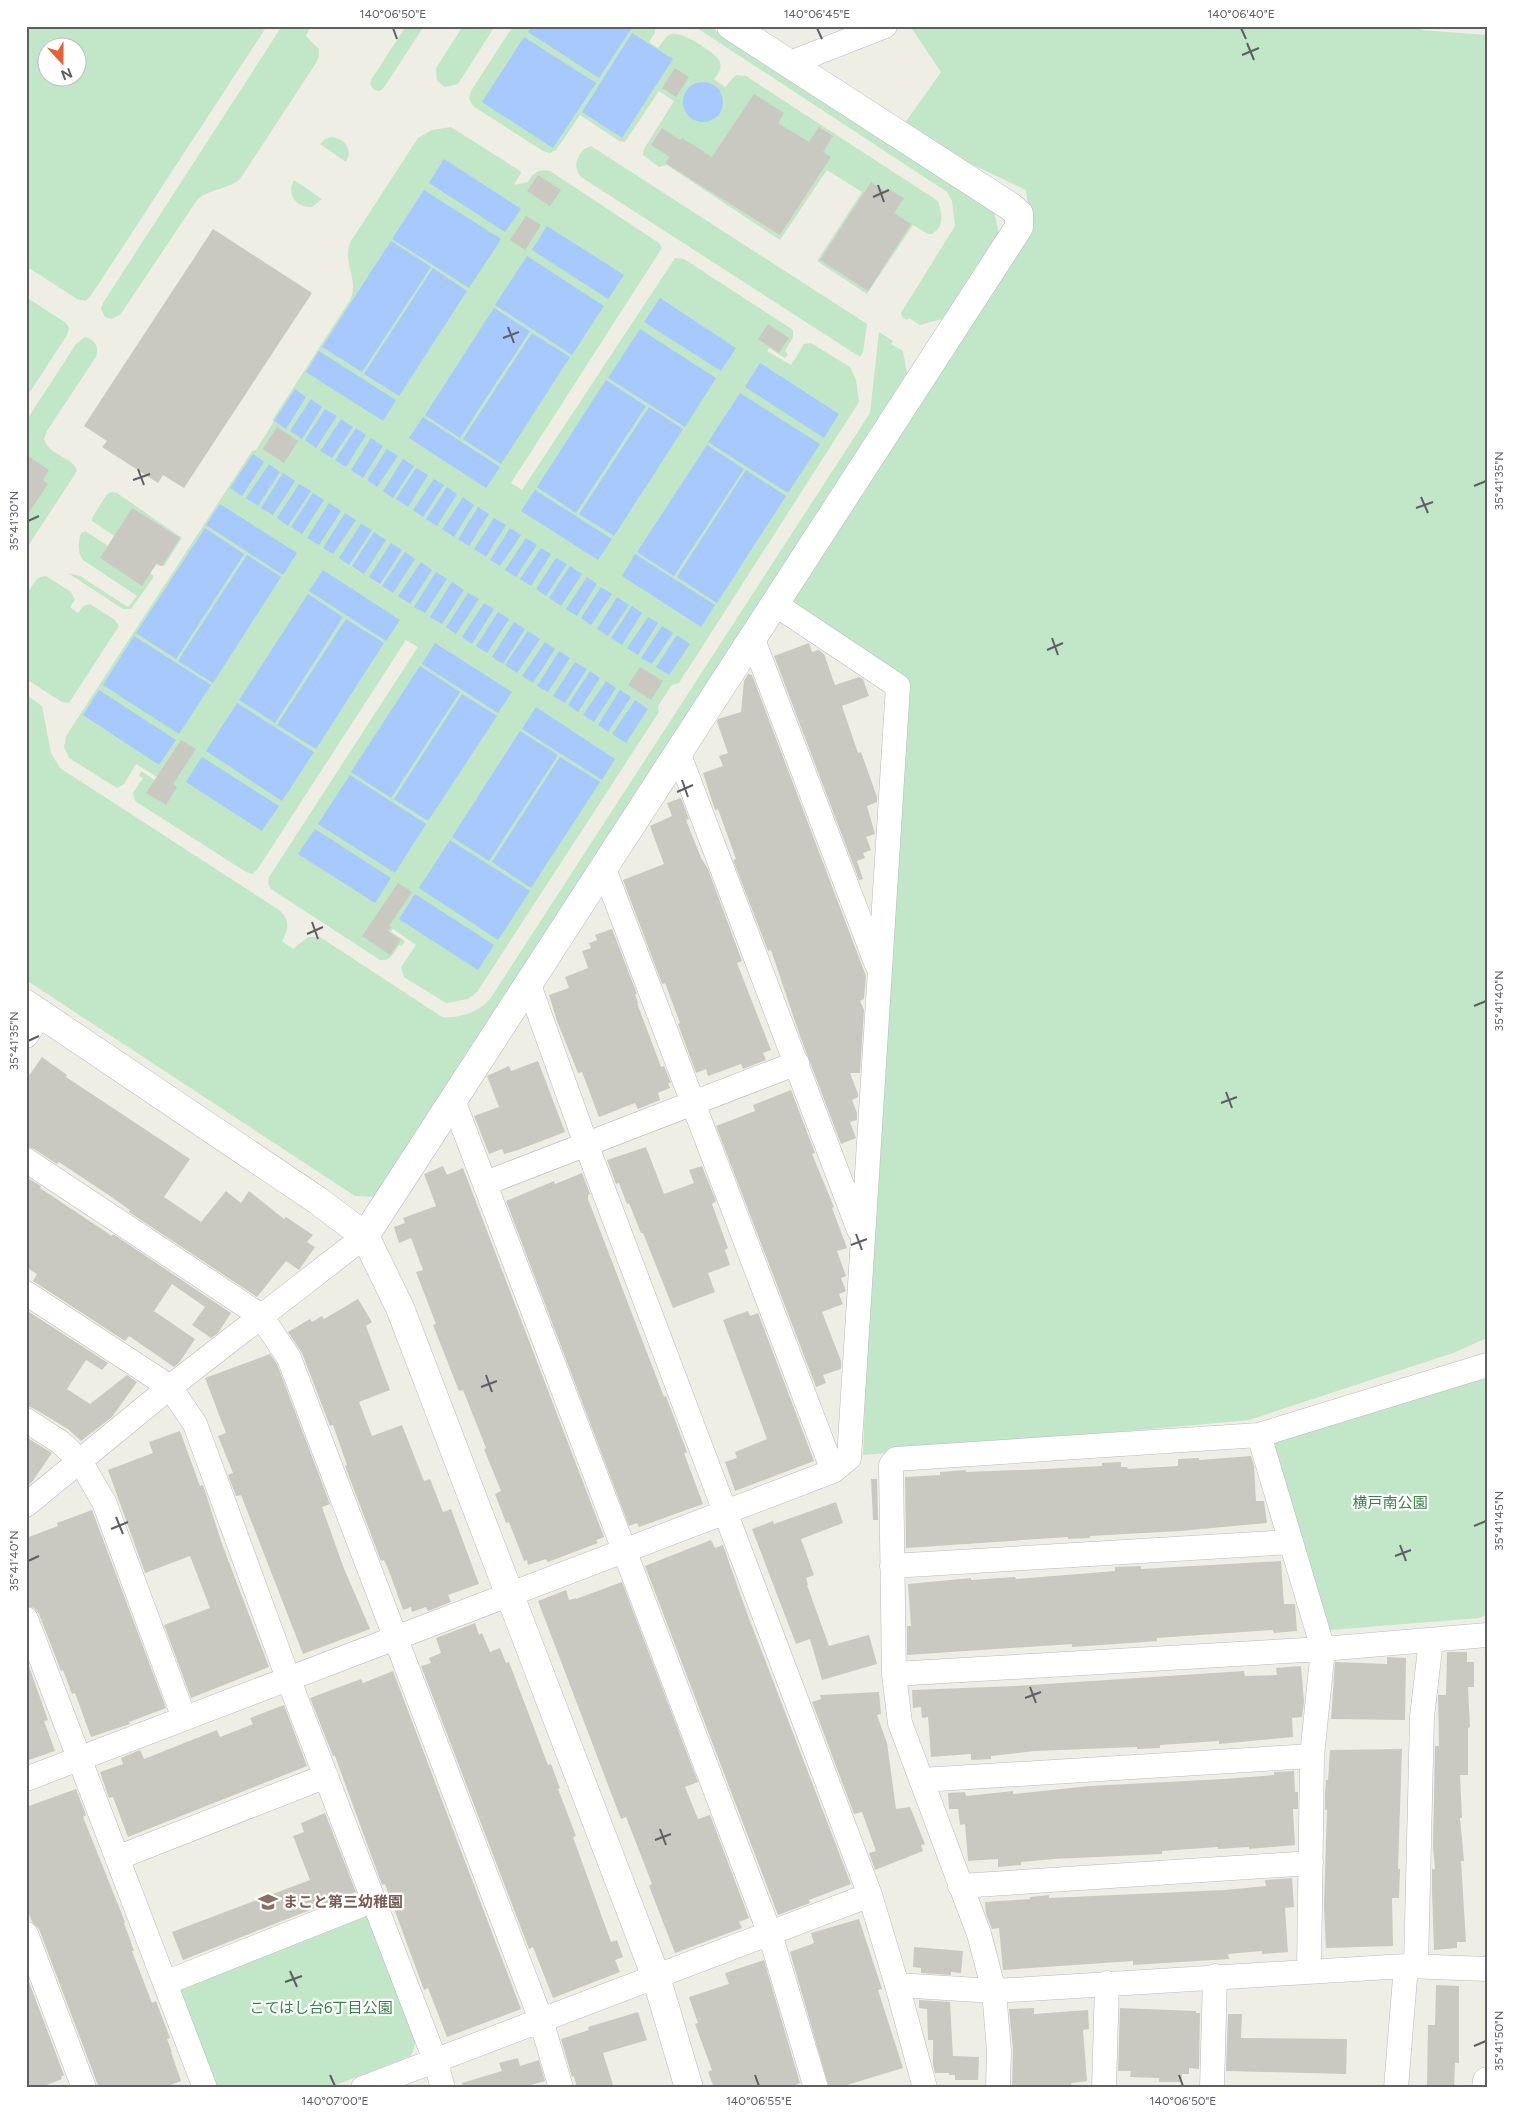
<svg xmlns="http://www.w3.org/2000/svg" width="1513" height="2114" font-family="Figtree,'Noto Sans JP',sans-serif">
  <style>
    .green { fill: #c2e6c8; fill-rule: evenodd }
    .water { fill: #a7c9fd }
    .building { fill: #cac9c1 }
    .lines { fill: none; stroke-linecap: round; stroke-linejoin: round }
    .street-casing { stroke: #b7b9bf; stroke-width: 25 }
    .secondary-casing { stroke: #b8bac1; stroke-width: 29 }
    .street { stroke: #fff; stroke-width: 24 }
    .secondary { stroke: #fff; stroke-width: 28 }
    .ticks { fill: none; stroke: #5d5f65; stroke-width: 2 }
    .labels { text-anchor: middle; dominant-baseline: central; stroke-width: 4.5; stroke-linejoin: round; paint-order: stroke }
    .park-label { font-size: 15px; fill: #368346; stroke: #fff }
    .education-label { font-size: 15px; font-weight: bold; fill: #785e54; stroke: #fff; text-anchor: start }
    .neatline { fill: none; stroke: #5d5f65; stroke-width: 2 }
    .ticks-label { font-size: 12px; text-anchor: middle; fill: #5d5f65 }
  </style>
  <rect width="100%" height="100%" fill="#efeee5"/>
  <path class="green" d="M26 26H267L90 297 85 301 77 299 26 266ZM48 48H78V78H48Z
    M282 26H311L306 36 319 49V56L316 63 240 179C228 190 210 188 197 200L120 315 112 319 105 317 101 309 103 303Z
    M406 26H424L383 89 379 91 374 90 370 84 371 80Z
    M463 26H495L458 84 445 87 437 81 436 68Z
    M513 26H655V33L649 42 658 48C662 44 665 36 671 34 680 30 717 53 720 62 722 69 718 74 714 79L725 87 736 75 746 76 938 201C942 214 945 226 932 234H928L913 225 867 294 817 261 862 192 827 170 780 240 667 165 659 167 643 155 644 149 674 101 659 91 625 142 619 141 580 115 556 150 550 153 543 151 473 106 469 98 471 91Z
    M694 26H709L994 212 999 234 945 318 920 325 909 318 907 320 902 317 901 313 955 226 952 201 947 192Z
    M910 26H1421V30L1487 35V1338L1453 1353 1249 1420 863 1455 873 1178 907 680 793 601 1031 227 1026 190 900 130 941 72Z
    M451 127 520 171 521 173 514 185 528 182C533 173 539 168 550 171L659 243 662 248 511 483 522 490 675 258 684 259 793 330V337L785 351 788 354 785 358 769 348 767 351 791 365 804 344 811 343 850 367 856 380 859 402 679 683 672 685 658 706 659 712 477 992 468 999 446 1003 404 977 401 967 416 945 393 929 391 932 405 941 402 946 399 945C394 952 391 962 380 960L271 889 268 883 269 877 418 647 406 640 257 870 252 874 246 872 135 801 133 793 143 778 139 776 141 771 155 780 157 777 136 764 124 784 117 788 69 758 64 747 66 736 252 451 256 450 273 423V419L350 300C360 280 341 261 351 241L418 138 432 130Z
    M332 137C345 139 353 149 346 162L320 144 325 139Z
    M591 146 867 324 863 352 860 357 581 177C573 167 576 158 584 149Z
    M294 180 322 199 312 207C296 208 286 194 294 180Z
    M26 297 66 323 69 328 67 335 26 398Z
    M879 332 893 341 891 344 903 351 907 373 376 1197 355 1196 26 980V695L42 706 51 753 60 768 279 910C290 919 289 930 282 941L293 949 308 937H320L442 1017C458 1019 480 1012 490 999L870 413Z
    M85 337C94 339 100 347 96 357L47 431 44 439C49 456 74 457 77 471L26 549V421L76 344Z
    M111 492 117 493 182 538 164 566H159L92 521V518L107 494Z
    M85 531 153 575V578L131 609H123L68 573 80 576 128 607 137 596 83 560C77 551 78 543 81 533Z
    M46 576 71 592 75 600 70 607 78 613 83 606 90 604 115 620 119 626 69 703 62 702 26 679V595L36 580 40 577Z
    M1487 1374V1614L1480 1618 1330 1630 1269 1439Z
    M371 1914 417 2039 411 2056 328 2088H217L178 1990 181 1979Z"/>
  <path class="water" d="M531 26H633L599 78 528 32Z
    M632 33 673 59 622 138 582 112Z
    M524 37 596 83 553 148 482 102Z
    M683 102a20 20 0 1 1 40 0a20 20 0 1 1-40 0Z
    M444 159 521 209 505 232 429 183Z
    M424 190 501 239 469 288 392 239Z
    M547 226 624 275 608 299 532 250Z
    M391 241 431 267 362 372 322 347Z
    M527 256 604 306 572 355 495 305Z
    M433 268 467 291 399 396 364 374Z
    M660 298 736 348 721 371 644 322Z
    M494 308 530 331 460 438 425 415Z
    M640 329 716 378 685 427 608 378Z
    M532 333 570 357 501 464 463 439Z
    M319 351 396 400 383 421 306 372Z
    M760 363 839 414 824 438 745 387Z
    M606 380 646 406 576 513 537 487Z
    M295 389 306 397 286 429 274 421Z
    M740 393 820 444 788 493 708 442Z
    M311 399 322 407 302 439 290 431Z
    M649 407 683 429 614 536 579 514Z
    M325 409 337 416 316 448 305 440Z
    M423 417 500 467 486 488 409 438Z
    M341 419 353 427 332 458 320 451Z
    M356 428 366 435 346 467 335 460Z
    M371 438 383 446 363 478 351 470Z
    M707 445 744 469 674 576 637 552Z
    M387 449 398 456 377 487 367 480Z
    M253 454 264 462 242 496 230 488Z
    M403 459 414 466 393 498 383 491Z
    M269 464 280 472 258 506 246 498Z
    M416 468 428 475 408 507 396 499Z
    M746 470 786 496 717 603 677 577Z
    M283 473 295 481 273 515 261 508Z
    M434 479 444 485 423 517 413 510Z
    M299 484 311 491 288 526 277 518Z
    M447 487 457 494 437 526 426 519Z
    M535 490 612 539 598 560 521 511Z
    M313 493 324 500 302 534 291 527Z
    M463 497 474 505 454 537 442 529Z
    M329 503 341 511 319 545 307 538Z
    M220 504 297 553 283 575 206 525Z
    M478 507 489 514 469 546 458 539Z
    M345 513 356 520 333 554 323 548Z
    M494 518 506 525 486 557 474 549Z
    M361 524 372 530 349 565 339 558Z
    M205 528 244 554 176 659 136 633Z
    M510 528 521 535 500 566 490 560Z
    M374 532 386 540 364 574 352 566Z
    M526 538 537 545 516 577 505 570Z
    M391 543 402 550 380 584 369 577Z
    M541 548 551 554 531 586 520 579Z
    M405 552 415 559 393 593 382 586Z
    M635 554 715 605 701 627 622 576Z
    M247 555 281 577 213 683 178 661Z
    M556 558 567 564 546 596 536 589Z
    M421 562 432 570 410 604 398 596Z
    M570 566 582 574 561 606 549 598Z
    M323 570 400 620 386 641 309 591Z
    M436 572 447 579 425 613 414 607Z
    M587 577 597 584 577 616 566 609Z
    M452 582 464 590 442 624 430 617Z
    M601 587 612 594 591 625 581 618Z
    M468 593 479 599 456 634 446 627Z
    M308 594 343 617 275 723 239 700Z
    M617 597 629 605 608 636 597 629Z
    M484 603 494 609 472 644 462 637Z
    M632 606 642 613 622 645 611 638Z
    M498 612 509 619 487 653 476 646Z
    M648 617 658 623 638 655 627 648Z
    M346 619 384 643 316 749 277 725Z
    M514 622 525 629 503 664 492 657Z
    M662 626 673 633 652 664 641 658Z
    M528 631 540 639 517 673 505 665Z
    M677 635 690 644 669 675 656 667Z
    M134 636 211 685 179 734 103 685Z
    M545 642 555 649 533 683 522 676Z
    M435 643 512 692 498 713 422 664Z
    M559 651 570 658 548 692 537 686Z
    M575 662 587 669 565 703 553 696Z
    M420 666 460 692 391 798 351 772Z
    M590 671 600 678 578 712 568 705Z
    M606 681 616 688 594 722 583 715Z
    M99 690 176 740 159 765 83 715Z
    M620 690 631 697 608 732 598 725Z
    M462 694 497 716 428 821 394 799Z
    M635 700 648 709 626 743 612 734Z
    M237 703 314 752 282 801 206 751Z
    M536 707 615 759 602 780 522 729Z
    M520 731 558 755 489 861 452 837Z
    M202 757 279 806 262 831 186 782Z
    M560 757 600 782 531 888 492 862Z
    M350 775 426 824 395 873 318 824Z
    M315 829 391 878 375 903 298 854Z
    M450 840 530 891 498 940 419 888Z
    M415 894 494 945 478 970 399 919Z"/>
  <path class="building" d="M675 68 689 77 676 97 662 88Z
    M754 94 784 113 778 123 809 142 819 127 833 136 823 152 831 157 780 235 665 163 670 157 651 145 662 128 680 140 682 138 712 157Z
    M538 175 561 190 550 206 527 191Z
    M871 182 885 191 887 188 904 198 894 213 911 224 868 291 820 260Z
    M526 216 541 225 525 250 510 240Z
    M213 229 312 293 184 488 163 475 158 483 102 447 107 441 84 426Z
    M768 324 789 338 779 353 758 339Z
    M277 427 298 441 284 463 263 449Z
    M26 455 49 470 43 480 48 484 26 517Z
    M132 508 180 538 162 566 157 563 142 586 100 558Z
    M809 643 812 652 819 650 824 654 835 685 859 677 863 679 869 696 842 706 858 753 861 752 877 797V802L867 806 875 834 866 837 871 850 863 853 865 858 857 861 863 879 859 880 774 656Z
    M640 667 663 681 651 700 628 685Z
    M748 674 752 675 866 976 864 999 860 1001 864 1010 860 1073H850L858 1094V1097L852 1100 857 1113V1120L850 1122 856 1138 841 1144 800 1036 771 950 768 951 733 860 736 859 718 809 715 810 703 773 723 766 719 756 728 753 717 722 718 719 741 712 744 681Z
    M181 740 196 749 173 784 177 787 166 805 146 793Z
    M681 798 689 819 686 820 701 858 708 869 742 961 737 963 771 1050 763 1053 766 1060 743 1069 741 1064 708 1076 706 1069 696 1073 678 1024 680 1023 665 983 662 984 623 880 664 864 650 826 672 816 667 803Z
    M398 883 412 892 389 926 391 927 388 931 401 940 390 955 362 936Z
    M612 929 637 994H635L638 1003H637L661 1067 664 1066 671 1083H668L670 1088 658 1093 660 1100 638 1109 635 1103 599 1117 582 1072 578 1073 557 1021 549 995 569 988 565 977 588 968 582 951 591 948 589 943 597 940 595 935Z
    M42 1057 67 1075 66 1077 190 1159 164 1197 201 1222 226 1191 241 1203 249 1191 284 1219 286 1217 313 1235 307 1242 315 1247 299 1270 286 1261 257 1297 129 1212 130 1210 113 1198 59 1162 57 1164 34 1149 26 1146V1080Z
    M538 1061 565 1132 518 1150 504 1154 502 1149 489 1154 474 1116 499 1107 487 1076 509 1066 511 1071Z
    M791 1090 815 1153 812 1154 834 1207 832 1208 847 1248 837 1251 846 1276 841 1278 846 1291 839 1294 843 1304 822 1312 841 1361V1369L823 1375 826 1383 816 1387 716 1126 755 1111 753 1105Z
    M646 1147 664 1194 694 1183 689 1170 702 1166 716 1201 712 1204 728 1248 725 1250 730 1265 708 1273 715 1292 673 1308 643 1233H641L629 1203 627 1204 619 1183 616 1184 607 1160Z
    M443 1166 447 1175 463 1168 604 1537 596 1540 598 1543 548 1562 546 1559 528 1565 527 1560 524 1561 509 1522 506 1523 495 1494 501 1491 484 1449 486 1448 463 1390 459 1391 433 1325 436 1324 416 1272 423 1270 411 1238 399 1243 394 1227 405 1223 403 1218 436 1206 424 1174Z
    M582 1173 590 1194 588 1195V1199L664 1397 666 1396 687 1452 684 1453 703 1504 639 1527 637 1523 629 1526 506 1201 554 1181 555 1184Z
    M26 1177 41 1186 40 1188 112 1236 113 1234 231 1313 218 1333 211 1338 192 1325 205 1307 172 1284 154 1311 195 1339 179 1363 174 1367 129 1336 125 1341 33 1281 37 1274 26 1267Z
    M358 1299 372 1322 366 1326 390 1390 359 1402 372 1436 402 1425 424 1481 430 1479 443 1512 451 1509 479 1584 448 1595 451 1602 428 1611 426 1607 412 1612 411 1607 403 1610 389 1571 384 1560 381 1561 345 1466 347 1465 333 1425 330 1426 302 1353 288 1332 310 1319 312 1322 322 1316 324 1319Z
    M26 1310 108 1363 102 1370 86 1360 67 1389 90 1404 127 1375 137 1382 112 1417 81 1441 68 1429 33 1408 26 1406Z
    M748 1311 750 1316 758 1313 814 1461 735 1491 725 1462 737 1458 735 1452 767 1439 723 1320Z
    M270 1354 277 1364 330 1504 322 1507 343 1566 370 1629 303 1654 241 1495 236 1496 228 1475 233 1473 218 1436 226 1433 205 1378Z
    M180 1431 200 1486 203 1485 222 1544 269 1667 191 1698 164 1625 210 1608 190 1556 145 1573 108 1470 153 1453 149 1442Z
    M26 1437 52 1453 32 1482 26 1487Z
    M1251 1456 1254 1466 1256 1501H1264L1267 1523 1180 1531 1090 1536V1538L1068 1539V1537L906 1548 905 1477 940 1475V1472L966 1470V1472L1046 1469 1102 1466V1463L1121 1462V1467H1127L1128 1469 1178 1466V1459L1199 1458V1460Z
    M871 1479H877L878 1520H873Z
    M836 1502 843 1523 801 1539 814 1575 806 1578 808 1585H807L829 1646 869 1635 877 1664 822 1680 810 1639 796 1644 752 1529 773 1521 774 1524Z
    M92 1510 166 1708 129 1722 130 1724 91 1737 75 1693 72 1694 63 1670 61 1671 39 1614 34 1608 26 1606V1538L58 1526 57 1523Z
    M711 1540 715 1548 723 1545 747 1613 851 1884 809 1900 810 1903 778 1915 645 1566Z
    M1281 1561 1284 1604H1295L1297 1631 1274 1633 1273 1630 1157 1638V1641L1130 1643 1072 1647V1644L907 1655V1626H911L908 1584 971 1578V1580L1015 1577 1016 1579 1078 1574 1115 1571V1567L1141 1566V1569Z
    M622 1582 698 1782 685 1787 698 1819 710 1815 749 1918 739 1922 742 1928 675 1953 649 1886 652 1884 626 1817 621 1819 538 1601 566 1590 569 1600 576 1598V1599Z
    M475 1623 479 1635 482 1633 490 1652 500 1648 506 1663 509 1662 548 1765 551 1764 560 1788 558 1789 576 1836 573 1837 611 1942 617 1940 623 1957 615 1960 620 1972 553 1998 533 1947 529 1949 421 1666 431 1663 429 1658 441 1653 436 1638Z
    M1447 1652H1467V1662H1474V1687H1468L1470 1727 1468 1728V1775H1460L1462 1818H1460L1464 1861H1461L1466 1942H1457V1948L1434 1950 1432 1891V1869H1435L1433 1847 1435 1746H1439L1438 1695H1446Z
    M1387 1657 1406 1658 1405 1720 1331 1719 1335 1662 1387 1664Z
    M26 1658 48 1720 44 1721 55 1751 26 1761Z
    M1301 1666 1304 1702 1302 1717 1292 1718 1293 1737 1219 1744V1741L1160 1745V1748L1137 1749V1747L1035 1751 991 1756V1759L971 1760V1754L931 1757 928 1717 922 1718 921 1707 913 1708 912 1690 1016 1686 1244 1671 1245 1676 1277 1675 1276 1668Z
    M393 1671 521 2009 447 2037 428 1988 424 1990 385 1884 382 1885 335 1756H333L310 1698 361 1679 363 1683Z
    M879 1692 881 1714 877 1715 887 1743 896 1809 910 1807 925 1844 921 1845 923 1851 875 1870 869 1853 876 1851 862 1812 854 1814 812 1702 821 1699 820 1695Z
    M284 1705 307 1766 128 1837 113 1797 109 1798 100 1772 123 1764 121 1758 140 1750 144 1759 217 1730 220 1737 253 1724 250 1718Z
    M1402 1749 1398 1869H1400L1399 1898H1392L1393 1946 1326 1948 1324 1905 1327 1810H1325V1793L1326 1780H1328L1330 1750Z
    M1294 1771 1295 1792H1298V1809H1293L1295 1845 1249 1849V1847L1218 1849V1847L1162 1851V1854L1054 1859 1021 1862V1865L998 1867V1859L968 1861 965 1824 960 1825 958 1809H949L948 1793 965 1792 966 1796 1013 1791V1794L1089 1786 1224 1779 1274 1775V1772Z
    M76 1789 86 1815 83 1817 125 1922 124 1923 134 1951H132L152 2003 156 2001 170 2038 167 2039 172 2052H171L181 2081 162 2088H99L39 1929 32 1922 26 1906V1807Z
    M325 1813 356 1892 183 1960 172 1932 310 1880 293 1836 304 1832 301 1823Z
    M1292 1878 1294 1907 1285 1908 1288 1952 1262 1954V1951L1228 1954 1229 1959 1133 1965V1961L1003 1970 999 1928 992 1929 986 1914 985 1902 1030 1899V1897L1049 1895V1898L1225 1890 1266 1886 1265 1880Z
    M859 1919 882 1989 878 1990 903 2068 837 2088H829L790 1952 814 1943 811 1933Z
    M914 1947 963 1951 961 1973 951 1972V1975L921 1973V1968L913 1967Z
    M764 1960 800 2083 788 2088H714L708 2072 712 2070 695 2024 698 2023 689 1997 729 1984 725 1973Z
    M26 1974 64 2075 61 2077 62 2079 39 2088H26Z
    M1436 1985 1459 1986V2063H1455L1454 2088H1427L1428 2025H1435Z
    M919 2000 950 2002 953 2056 979 2057 978 2080H955V2075H949V2073H935L933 2065V2040H928L927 2009 919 2008Z
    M1034 2008V2014L1088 2010 1089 2029 1083 2030 1087 2081 1071 2083 1072 2088 1012 2087 1013 2050 1009 2009Z
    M1120 2008 1196 2011V2013H1200L1199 2069 1189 2068V2074H1182V2082H1159V2078L1130 2077 1131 2071H1118Z
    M638 2012 647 2040 603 2053 614 2088H577L574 2076 572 2077 561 2039 589 2030 588 2027Z
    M1228 2014H1242L1241 2038 1347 2039 1346 2074 1226 2071Z
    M518 2058 520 2066 539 2060 545 2081 521 2088H463L462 2083 502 2071 499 2063Z"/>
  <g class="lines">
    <defs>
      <path id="street" d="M788 64 885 26
        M752 637 877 965
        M678 752 859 1230
        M604 869 833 1471
        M529 985 586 1144 870 1895 897 1985 925 2088
        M26 1036 41 1014
        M453 1100 770 1934 816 2088
        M26 1160 261 1316 289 1358 541 2020 561 2088
        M486 1183 797 1063
        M26 1293 170 1387 195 1424 288 1678 435 2060 443 2088
        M26 1420 60 1442 80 1461 104 1502 184 1718
        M1259 1435 1487 1365
        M26 1505 170 1387 365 1236
        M892 1566 1291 1542
        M26 1619 205 2088
        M894 1674 1323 1649 1487 1635
        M26 1779 833 1471 849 1458 898 686 775 604
        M921 1780 1312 1756
        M117 1858 326 1776
        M960 1886 1311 1863
        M26 1934 84 2088
        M1416 1965 1422 1717 1431 1640
        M165 1983 374 1900
        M897 1985 994 1991 1406 1966 1487 1969
        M363 2088 870 1895
        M998 2088 999 2051 994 1991 979 1934 900 1723 894 1674 891 1465 896 1459 1259 1435 1323 1649 1312 1756 1309 1971
        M1104 2088 1107 1983
        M1212 2088 1215 1976
        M1396 2088 1406 1966"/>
      <path id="secondary" d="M26 1004 317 1200 365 1236 400 1308 656 1977 689 2088
        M365 1236 1019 227V214L1011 207 731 26
        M1486 2088 1487 2081"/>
    </defs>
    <use href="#street" class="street-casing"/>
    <use href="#secondary" class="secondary-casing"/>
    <use href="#street" class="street"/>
    <use href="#secondary" class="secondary"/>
  </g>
  <path class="ticks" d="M393 28 397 39M817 28 822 39M1241 28 1246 39M1247 43 1254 60M1242 55 1259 48M878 185 884 202M873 197 889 190M508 327 514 343M503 338 519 332M138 469 144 485M133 480 150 474M1474 486 1486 481M1421 497 1428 513M1416 508 1433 502M28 521 39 516M1052 638 1058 655M1047 650 1063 643M682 780 688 797M677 792 693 785M312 922 318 939M307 934 323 927M1474 1006 1486 1001M28 1041 39 1036M1226 1092 1232 1108M1221 1103 1237 1097M856 1234 862 1250M851 1245 867 1239M486 1375 492 1392M481 1387 497 1381M116 1517 123 1534M1474 1526 1486 1521M111 1529 128 1522M1400 1545 1406 1561M1395 1556 1411 1550M28 1561 39 1556M1030 1687 1036 1703M1025 1698 1041 1692M660 1829 666 1845M655 1840 671 1834M290 1971 297 1987M285 1982 302 1976M1474 2046 1486 2041M330 2075 335 2086M755 2075 759 2086M1179 2075 1183 2086"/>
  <defs>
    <symbol id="school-bare" viewBox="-9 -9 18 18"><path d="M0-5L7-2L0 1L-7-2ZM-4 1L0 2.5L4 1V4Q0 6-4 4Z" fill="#8d6e63" stroke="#fff" stroke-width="2.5" paint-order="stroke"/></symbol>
  </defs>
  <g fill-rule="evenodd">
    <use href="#school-bare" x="254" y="1888" width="28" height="28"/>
  </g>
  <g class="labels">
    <g class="park-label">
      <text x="1390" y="1503">横戸南公園</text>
      <text x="321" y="2008">こてはし台6丁目公園</text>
    </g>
    <g class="education-label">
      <text x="283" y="1902">まこと第三幼稚園</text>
    </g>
  </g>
  <rect width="1513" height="2114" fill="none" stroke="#ffffff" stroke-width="55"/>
  <g transform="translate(62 62) rotate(159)"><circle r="24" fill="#ffffff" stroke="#bebfc1"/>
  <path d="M0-4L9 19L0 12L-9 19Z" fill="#e66034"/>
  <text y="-8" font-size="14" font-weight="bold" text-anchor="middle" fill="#5d5f65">N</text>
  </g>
  <rect x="28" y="28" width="1458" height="2058" class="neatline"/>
  <g class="ticks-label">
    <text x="393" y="18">140°06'50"E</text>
    <text x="817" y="18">140°06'45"E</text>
    <text x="1241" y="18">140°06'40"E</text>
    <text transform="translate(1499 481) rotate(-90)" y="4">35°41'35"N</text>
    <text transform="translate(14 521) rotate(-90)" y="4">35°41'30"N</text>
    <text transform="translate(1499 1001) rotate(-90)" y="4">35°41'40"N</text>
    <text transform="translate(14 1041) rotate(-90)" y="4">35°41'35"N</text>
    <text transform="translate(1499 1521) rotate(-90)" y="4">35°41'45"N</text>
    <text transform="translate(14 1561) rotate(-90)" y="4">35°41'40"N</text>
    <text transform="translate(1499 2041) rotate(-90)" y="4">35°41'50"N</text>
    <text x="335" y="2105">140°07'00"E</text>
    <text x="759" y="2105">140°06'55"E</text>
    <text x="1183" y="2105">140°06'50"E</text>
  </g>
</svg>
